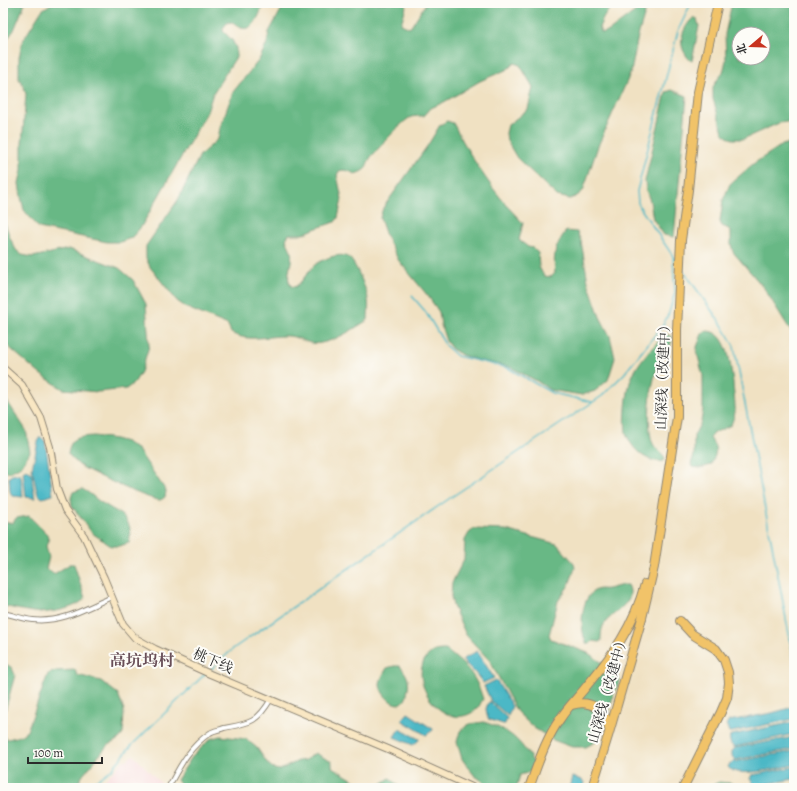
<svg xmlns="http://www.w3.org/2000/svg" width="797" height="791" font-family="Alegreya,'Noto Serif SC',serif">
  <style>
    .built { fill: #f7cfd4 }
    .forest { fill: #67b885; stroke: #497258; fill-rule: evenodd }
    .water { fill: #4bb8c6; stroke: #3b7278 }
    .lines { fill: none; stroke-linecap: round; stroke-linejoin: round }
    .stream { stroke: #4bb8c6; stroke-width: 1.5 }
    .street-casing { stroke: #8e8676; stroke-width: 6 }
    .secondary-casing { stroke: #8e8676; stroke-width: 8 }
    .highway-casing { stroke: #8e8676; stroke-width: 10 }
    .street { stroke: #fff; stroke-width: 4 }
    .secondary { stroke: #f9e7c3; stroke-width: 6 }
    .highway { stroke: #f1c369; stroke-width: 8 }
    .labels { text-anchor: middle; dominant-baseline: central; stroke-width: 4; stroke-linejoin: round; paint-order: stroke }
    .street-label { font-size: 14px; fill: #2b2b2b; stroke: #fdfcf7 }
    .quarter-label { font-size: 16px; font-weight: bold; fill: #694f58; stroke: #fdfcf7 }
  </style>
  <rect width="100%" height="100%" fill="#fdfcf7"/>
  <filter id="ink" filterUnits="userSpaceOnUse"><feTurbulence type="fractalNoise" baseFrequency=".025" numOctaves="2"/><feDisplacementMap in="SourceGraphic" scale="8" xChannelSelector="R" yChannelSelector="G"/><feConvolveMatrix kernelMatrix="1 2 1 2 8 2 1 2 1" color-interpolation-filters="sRGB"/></filter>
  <filter id="wash" filterUnits="userSpaceOnUse"><feTurbulence type="fractalNoise" baseFrequency=".012" numOctaves="4" result="noise"/><feDisplacementMap in="SourceGraphic" scale="16" xChannelSelector="R" yChannelSelector="G"/><feGaussianBlur stdDeviation="0.9" result="paint"/><feColorMatrix in="noise" values="0 0 0 0 0 0 0 0 0 0 0 0 0 0 0 0 0 1.4 0 .05"/><feComposite in="paint" operator="in"/></filter>
  <g filter="url(#wash)">
    <rect width="100%" height="100%" fill="#f0e1c2"/>
    <path class="built" d="M133 755 164 786 163 788H94L103 782 124 760 126 761Z"/>
    <path class="forest" d="M3 3H25L14 30 3 45Z
      M52 3H264C260 12 255 32 242 28 239 28 234 24 231 22L227 23 223 28V31L232 40 236 48V57L213 93 207 112 141 227 131 238 120 242H107L39 228 24 210 21 197 19 183 22 170V144L26 94 23 85 19 79V58L22 42 42 10Z
      M285 3H407L401 24 410 28 426 3H616C608 9 602 19 599 28L602 33 609 31 645 4 647 6 638 36 631 72 598 146 583 191 577 196 570 199 557 196 517 158 507 141 506 133 508 125 528 109 533 87 520 65 514 63 508 69 480 81 444 102 431 108 424 116C420 116 415 116 411 117 402 121 378 149 371 157 364 167 370 169 355 174 349 171 345 169 339 171L337 175 342 199 338 218 335 222 314 229 303 234H289L286 239C287 243 290 247 291 251 294 263 284 276 291 286L295 287C304 281 307 271 316 264 324 259 339 252 348 257 355 261 367 291 368 299 369 306 368 313 368 320 353 329 338 340 321 343 309 346 300 337 289 336 270 335 249 343 231 333L228 325 187 308 177 301 150 267 146 258V246L178 200 200 155 218 139 220 128 233 92 259 60 267 43 269 32Z
      M732 3H794V121L779 123 743 139H733L727 137 723 132 713 99V87L717 80 723 73 726 60 725 34ZM739 34H763V58H739Z
      M694 17 697 19 699 26 692 61C689 60 688 58 686 55 677 42 683 27 694 17Z
      M672 90 687 96 674 237 664 235 653 219 650 201 646 190 645 181 666 92Z
      M447 121 453 123C472 160 494 194 523 223L519 240 528 247 533 248 538 253 539 267 544 276 551 277 555 273C553 255 555 246 566 231L577 232 581 241 588 282 600 317 610 336 615 358 608 380 595 391 582 395 550 390 537 381 510 367 477 360 462 355 452 349 446 341 441 325 439 312 428 296 399 261 386 236 380 218 383 208 428 145 440 125Z
      M794 142V336L764 288 733 252 731 244V232L729 229 722 226 720 222 723 200 730 184 753 164 782 145Z
      M3 217 10 238 16 250 22 255 33 257 69 249 119 268 133 280 146 304 149 346 141 372 134 383 126 389 98 392 63 389 40 374 3 342Z
      M705 331C729 330 730 365 733 382 733 390 735 399 735 407 736 413 733 419 731 425L712 434 710 438C718 450 717 451 711 465L700 468 692 467 691 464 694 455V436L701 422 703 409V376L697 352V347L702 334Z
      M665 335H669L672 337V339C671 344 669 349 667 353 663 359 658 365 656 372 650 389 646 428 653 444 656 450 662 452 665 458L664 461C647 464 630 448 626 432 624 419 627 391 631 379 638 362 651 348 665 335Z
      M3 395 26 430 30 452 21 466 10 472 3 471Z
      M94 436 115 439 126 442 138 450 166 491 165 497C165 497 161 500 160 500 151 501 92 473 82 467 77 464 73 459 68 454 70 437 79 437 94 436Z
      M82 489C92 494 94 498 102 503 120 514 135 519 129 543L119 546H111L92 533 72 506 71 498 73 492Z
      M29 516 47 534 49 541 46 546 49 557 46 569 54 574 70 564H74L85 598C77 609 47 614 34 612 24 611 13 608 3 606V522L13 523 16 518Z
      M474 529 506 530 557 544 574 563 575 568 569 585 558 601 549 635 551 639 588 653 617 673 620 681 613 696 605 729 597 741 586 747H572L553 740 534 728 517 712 490 661 466 635 453 606 451 596 452 583 464 559 465 540 469 533Z
      M623 585H628C637 602 614 611 605 623 601 628 601 635 601 641L599 642 593 641 590 644H587C579 631 580 597 596 590 600 588 604 590 608 589 613 588 618 586 623 585Z
      M446 650C466 666 475 673 483 699 481 702 479 707 477 709 443 738 402 674 431 653 435 650 441 650 446 650Z
      M3 662 12 668 15 675 3 718Z
      M394 666H400C406 673 410 680 408 689 407 692 407 696 406 698 399 713 381 696 380 685 380 679 384 673 387 668Z
      M75 670 77 675 101 681 118 694 124 710 123 734 119 739 107 746 83 775 75 788H3V736L8 739 20 736 27 731 48 674 56 671Z
      M484 722C511 731 519 739 534 763L530 772 520 775 516 788H492L474 775 462 759 457 742 460 731 469 724Z
      M220 736 246 739 257 748 268 764 274 769 280 770 298 761 306 760 315 753 332 762V767L355 781 356 788H183L177 780 192 757 210 739Z
      M390 778 399 786 400 788H375Z
      M719 782 731 783 740 788H706Z"/>
    <path class="water" d="M39 438H42L45 441 53 495 42 498 38 494 36 488 32 468Z
      M27 470 32 473 33 486 35 498H34L26 497 23 472 24 471Z
      M18 474 21 476 23 497 12 496 10 491 9 477 12 475Z
      M477 651 494 678 483 683 476 674 462 660Z
      M496 680 512 706 508 716 491 701 484 686Z
      M490 702 507 718 505 724H503L488 719 486 709 488 703Z
      M793 707H794V719L732 732H729L726 724 729 721 772 713Z
      M408 713 433 729V730L426 735 403 721 402 720Z
      M794 722V734L734 747C730 745 729 739 730 736L732 735Z
      M399 729 419 739V740L413 745 394 737Z
      M794 737V749L735 760 732 756V751L735 748Z
      M794 751V765C783 767 731 780 728 766L733 762Z
      M794 767V779L754 786 750 778 752 775Z
      M572 777 582 780 584 782 583 788H569Z"/>
    <g class="lines">
      <path class="stream" d="M677 262 641 209 638 203 637 191 678 31 691 3
        M683 270 724 328 734 346 794 660
        M412 296 425 311 446 346 457 356 508 368 552 393 592 402
        M209 671 234 648 453 496 602 396 624 374 663 325 669 313 675 292 673 256
        M87 788 112 769 132 745 206 673"/>
    </g>
  </g>
  <g filter="url(#ink)">
    <g class="lines">
      <defs>
        <path id="street" d="M3 613C13 615 23 619 33 620 63 623 86 608 112 597
          M168 788C180 766 189 747 210 733 214 730 220 730 224 728 250 723 257 723 271 699"/>
        <path id="secondary" d="M3 368 22 385 41 418 50 447 57 489 65 510 84 536 104 578 123 624 135 638 155 649 210 674 388 749 474 788"/>
        <path id="highway" d="M680 621 692 634 716 649 724 660 728 672 729 683 727 698 721 712 683 788
          M572 705C590 699 607 710 609 729
          M529 788C538 764 545 740 560 719 567 708 577 698 585 688 613 654 633 628 645 584
          M592 788 609 733 642 618 654 567 677 417V330L681 240 688 190 698 92 718 3"/>
      </defs>
      <use href="#street" class="street-casing"/>
      <use href="#secondary" class="secondary-casing"/>
      <use href="#highway" class="highway-casing"/>
      <use href="#street" class="street"/>
      <use href="#secondary" class="secondary"/>
      <use href="#highway" class="highway"/>
    </g>
  </g>
  <g class="labels">
    <g class="street-label">
      <text transform="translate(663 374) rotate(-88)">山深线（改建中）</text>
      <text transform="translate(213 661) rotate(23)">桃下线</text>
      <text transform="translate(608 689) rotate(-74)">山深线（改建中）</text>
    </g>
    <g class="quarter-label">
      <text x="142" y="661">高坑坞村</text>
    </g>
  </g>
  <rect width="797" height="791" fill="none" stroke="#fdfcf7" stroke-width="16"/>
  <g transform="translate(751 46) rotate(251)"><circle r="19" fill="#fdfcf7" stroke="#a9a8a5"/>
  <path d="M0-3L7 15L0 10L-7 15Z" fill="#c8321e"/>
  <text y="-6" font-size="11" font-weight="bold" text-anchor="middle" fill="#2b2b2b">北</text>
  </g>
  <path d="M28 757v6h74v-6" fill="none" stroke="#2b2b2b" stroke-width="2"/>
  <text x="34" y="757" font-size="12" fill="#2b2b2b" stroke="#fdfcf7" stroke-width="3" paint-order="stroke">100 m</text>
</svg>
